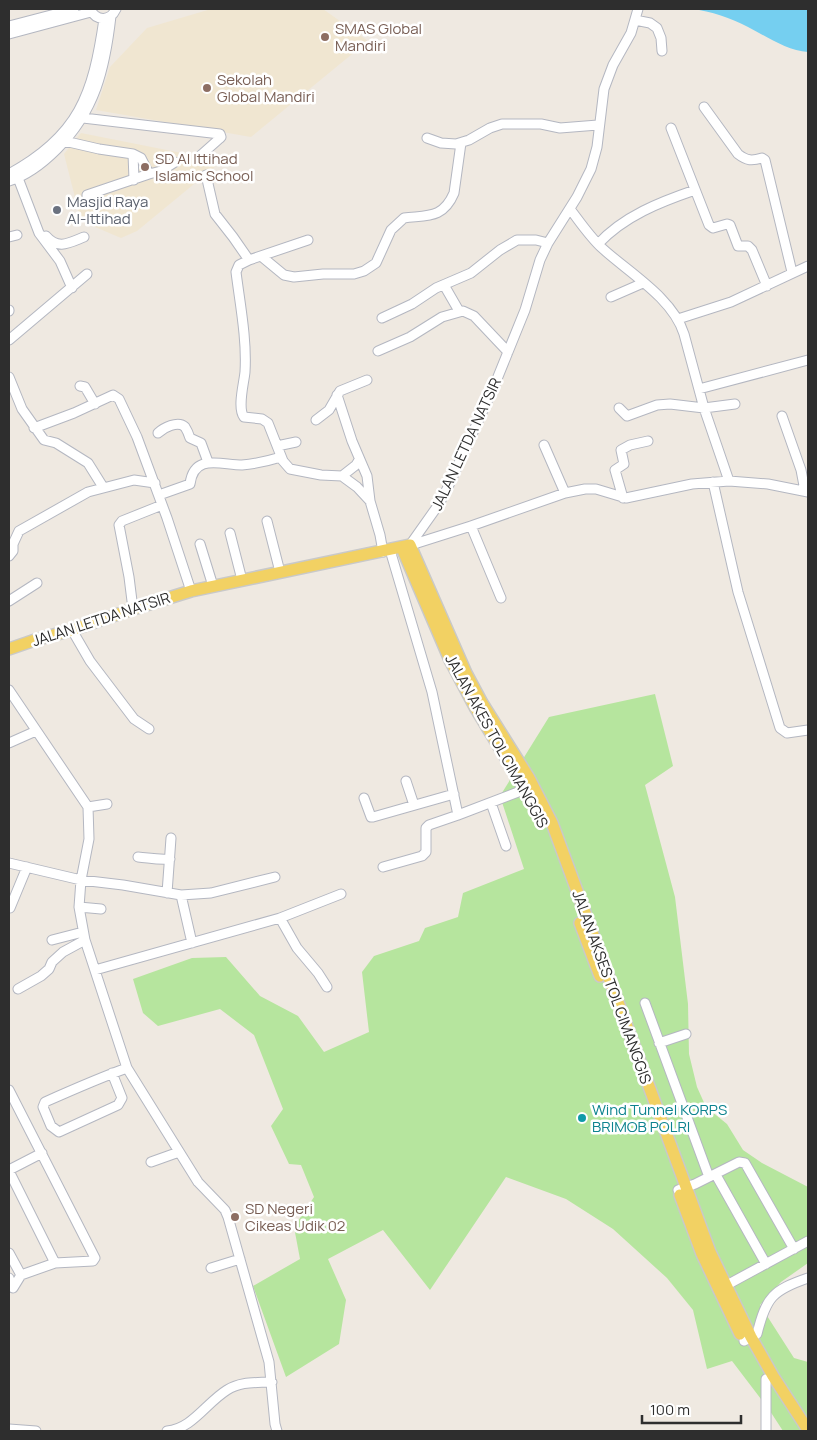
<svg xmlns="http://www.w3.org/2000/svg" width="817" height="1440" font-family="Manrope,sans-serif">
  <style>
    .education { fill: #f0e6d1 }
    .green { fill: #b6e59e }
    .water { fill: #75cff0 }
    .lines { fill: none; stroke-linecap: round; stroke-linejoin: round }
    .minor-casing { stroke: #b4b7c1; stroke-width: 11 }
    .major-casing { stroke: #c9c9c9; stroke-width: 14 }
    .minor { stroke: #fff; stroke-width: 9 }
    .major { stroke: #f2d163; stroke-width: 11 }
    .education-dot { fill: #8d6e63; stroke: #fff; stroke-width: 2 }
    .worship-dot { fill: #6b7280; stroke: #fff; stroke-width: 2 }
    .culture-dot { fill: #0f9aa8; stroke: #fff; stroke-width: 2 }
    .labels { text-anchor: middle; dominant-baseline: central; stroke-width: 5; stroke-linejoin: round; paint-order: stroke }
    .education-label { font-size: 15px; fill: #785e54; stroke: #fff; text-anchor: start }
    .worship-label { font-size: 15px; fill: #5b616d; stroke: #fff; text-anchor: start }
    .street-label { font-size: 15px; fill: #2e2e2e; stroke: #fff }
    .culture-label { font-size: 15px; fill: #0d838f; stroke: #fff; text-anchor: start }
  </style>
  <rect width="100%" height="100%" fill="#efe9e1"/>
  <path class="education" d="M211 9H323L368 41 251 137 96 110 110 67 147 28Z
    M81 133 222 161 137 231 121 238 81 221 64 154Z"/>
  <path class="green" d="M655 694 673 766 645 785 675 897 688 1004 689 1054 697 1087 706 1107 727 1124 743 1150 762 1163 808 1187V1263L781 1282 760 1305 794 1358 808 1362V1431H783L770 1411 732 1361 707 1369 693 1310 667 1278 613 1229 566 1199 506 1177 430 1290 383 1230 328 1259 346 1300 339 1344 286 1377 253 1286 300 1259 294 1227 314 1197 301 1165 289 1164 271 1126 283 1109 254 1035 220 1009 158 1026 143 1013 133 979 192 958 226 957 260 996 298 1016 324 1052 369 1032 362 972 374 956 419 941 425 928 458 917 463 893 524 869 500 796 549 717Z"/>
  <path class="water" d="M692 9H808V52C787 51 766 36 748 27 731 18 711 11 692 9Z"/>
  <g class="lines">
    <defs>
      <path id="minor" d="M90 9C96 21 110 22 116 9
        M635 20 650 23 657 28 661 38 662 51
        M9 26 74 9
        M9 34 91 12
        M704 107 738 154C747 161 752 161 762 158L765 160 792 272
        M83 118 220 134 221 137 219 139 201 155
        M671 128 709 225 713 228 727 224 730 225 738 246H748L752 250 767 286
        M427 138 441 143 456 144 469 140 490 128 502 124H541L560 128 598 125
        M60 140 99 149 133 154 141 158 149 174 87 195
        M133 154 134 180
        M9 174C79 136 93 95 104 19
        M149 174 161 171 175 162
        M206 175 215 214 233 237 249 260
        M18 178 39 233 60 261 72 288
        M9 181C28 175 43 163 57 149 95 111 105 69 111 16
        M570 209C580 222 590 237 602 248 628 272 673 298 684 334L704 408 729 481
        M46 236C58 250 69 243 84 237
        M9 237 17 235
        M308 240 249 260 239 265 236 272C240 304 247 339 245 372 244 383 237 408 244 417L262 419 268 423 283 461 290 469 321 475 342 476 356 465 359 460
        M598 244C624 216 660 202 695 190
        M261 256 284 275 294 277 323 274H354L364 271 376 263 391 230 404 218C427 215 443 219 454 193L461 143
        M444 285 459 311
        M611 297 643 283
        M9 310V311
        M382 318 412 304 436 288 471 273 500 250 517 240H536L548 243
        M678 319 731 302 808 266
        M9 340 87 274
        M378 351 410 337 442 317 463 311 474 316 508 352
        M9 377 22 409 44 440 56 443 88 463 103 487
        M80 386 85 387 95 404
        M699 389 808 360
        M337 395 352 441 367 476 370 501 380 535 383 552
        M619 408 627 416 657 405 670 404 704 408 735 404
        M782 416 801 470 805 491
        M316 420 329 410 340 391 367 380
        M34 428 74 413 113 395 119 399 137 437 167 518 191 591
        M158 433C163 428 178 420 185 427 187 430 189 435 190 438L201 443 208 462
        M544 445 565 493
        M277 446 296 442
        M342 476 357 487 370 501
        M713 482 738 592 780 728 787 733 808 730
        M159 495 190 484C194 453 221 465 242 465 255 464 268 461 281 457
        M623 498 615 470 624 464 621 450 630 445 648 441
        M267 521 280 572
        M471 526 501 598
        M230 533 242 580
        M200 544 213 586
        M410 545 439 504 448 487 495 384 525 310 540 260 548 243 577 197 591 169 597 147 604 89 613 65 631 33 638 9
        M411 545 471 526 565 493 585 489H596L626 498 692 484 729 481 768 484 808 492
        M390 550 432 692 458 815 526 789
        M9 556 13 551V544L19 531 88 492 134 480 155 483
        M9 601 37 583
        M133 609 129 577 119 525 122 521 162 505
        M72 630 90 661 134 719 149 729
        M9 690 88 807 89 839 81 880 79 907 85 940 127 1068 198 1182 225 1210 228 1217 269 1362 275 1424 277 1431
        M9 743 36 731
        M406 781 414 805
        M364 798 371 817H373L454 794
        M491 803 506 846
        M88 807 107 804
        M138 857C150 858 157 860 170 859
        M9 863 81 880 123 885 181 895 211 893 275 877
        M383 867 422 856 426 852V828L429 825 458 815
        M167 893 171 838
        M181 895 192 943
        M79 907 101 909
        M10 908 27 867
        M280 918 341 894
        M52 940 83 932
        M95 970 280 918 297 948 318 973 327 987
        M18 989 41 976 49 969 52 962 63 952 85 940
        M645 1003 709 1177
        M659 1043 686 1034
        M112 1073 122 1098 118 1105 59 1132 51 1126 43 1107 45 1102C72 1090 99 1078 127 1068
        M9 1090 95 1258 93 1261 55 1263 21 1275
        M151 1162 179 1152
        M9 1170 42 1153
        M9 1171 55 1263
        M716 1175 766 1264
        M678 1190 695 1184 739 1162 745 1163 794 1249
        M9 1253 21 1275 13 1288 9 1278
        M211 1268 240 1259
        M725 1286 808 1241
        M744 1341 757 1334C766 1297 773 1290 808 1278
        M766 1379V1431
        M9 1429 36 1431
        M167 1431C192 1429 206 1403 227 1390 241 1381 256 1383 272 1382"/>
      <path id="major" d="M402 548 450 660 475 707 532 801
        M9 649 35 640 72 630 133 609 191 591 410 545 466 673 482 703 529 778 552 823 710 1252 751 1337 773 1376 808 1430
        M580 923 600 976
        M680 1195 702 1254 740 1334"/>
    </defs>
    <use href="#minor" class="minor-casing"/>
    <use href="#major" class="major-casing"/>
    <use href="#minor" class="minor"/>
    <use href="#major" class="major"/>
  </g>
  <g class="education-dot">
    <circle cx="325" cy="37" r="5"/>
    <circle cx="207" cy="88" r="5"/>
    <circle cx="145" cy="167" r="5"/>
    <circle cx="235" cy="1217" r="5"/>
  </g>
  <circle class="worship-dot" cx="57" cy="210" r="5"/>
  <circle class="culture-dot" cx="582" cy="1118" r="5"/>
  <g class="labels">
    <g class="education-label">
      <text x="335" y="28">SMAS Global<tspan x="335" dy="17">Mandiri</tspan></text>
      <text x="217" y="79">Sekolah<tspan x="217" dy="17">Global Mandiri</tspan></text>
      <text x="155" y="158">SD Al Ittihad<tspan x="155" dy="17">Islamic School</tspan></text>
      <text x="245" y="1208">SD Negeri<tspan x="245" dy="17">Cikeas Udik 02</tspan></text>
    </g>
    <g class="worship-label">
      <text x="67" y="201">Masjid Raya<tspan x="67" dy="17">Al-Ittihad</tspan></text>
    </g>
    <g class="street-label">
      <text transform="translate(466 444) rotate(-65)">JALAN LETDA NATSIR</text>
      <text transform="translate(101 619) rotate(-18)">JALAN LETDA NATSIR</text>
      <text transform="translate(497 741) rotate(61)">JALAN AKES TOL CIMANGGIS</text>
      <text transform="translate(612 987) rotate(70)">JALAN AKSES TOL CIMANGGIS</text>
    </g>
    <g class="culture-label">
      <text x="592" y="1109">Wind Tunnel KORPS<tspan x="592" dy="17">BRIMOB POLRI</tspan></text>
    </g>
  </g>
  <rect width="817" height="1440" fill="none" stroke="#2e2e2e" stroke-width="20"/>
  <path d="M642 1415v8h99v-8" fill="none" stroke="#2e2e2e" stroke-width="2.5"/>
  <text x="650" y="1415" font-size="15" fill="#2e2e2e" stroke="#ffffff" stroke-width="4" paint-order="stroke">100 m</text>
</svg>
